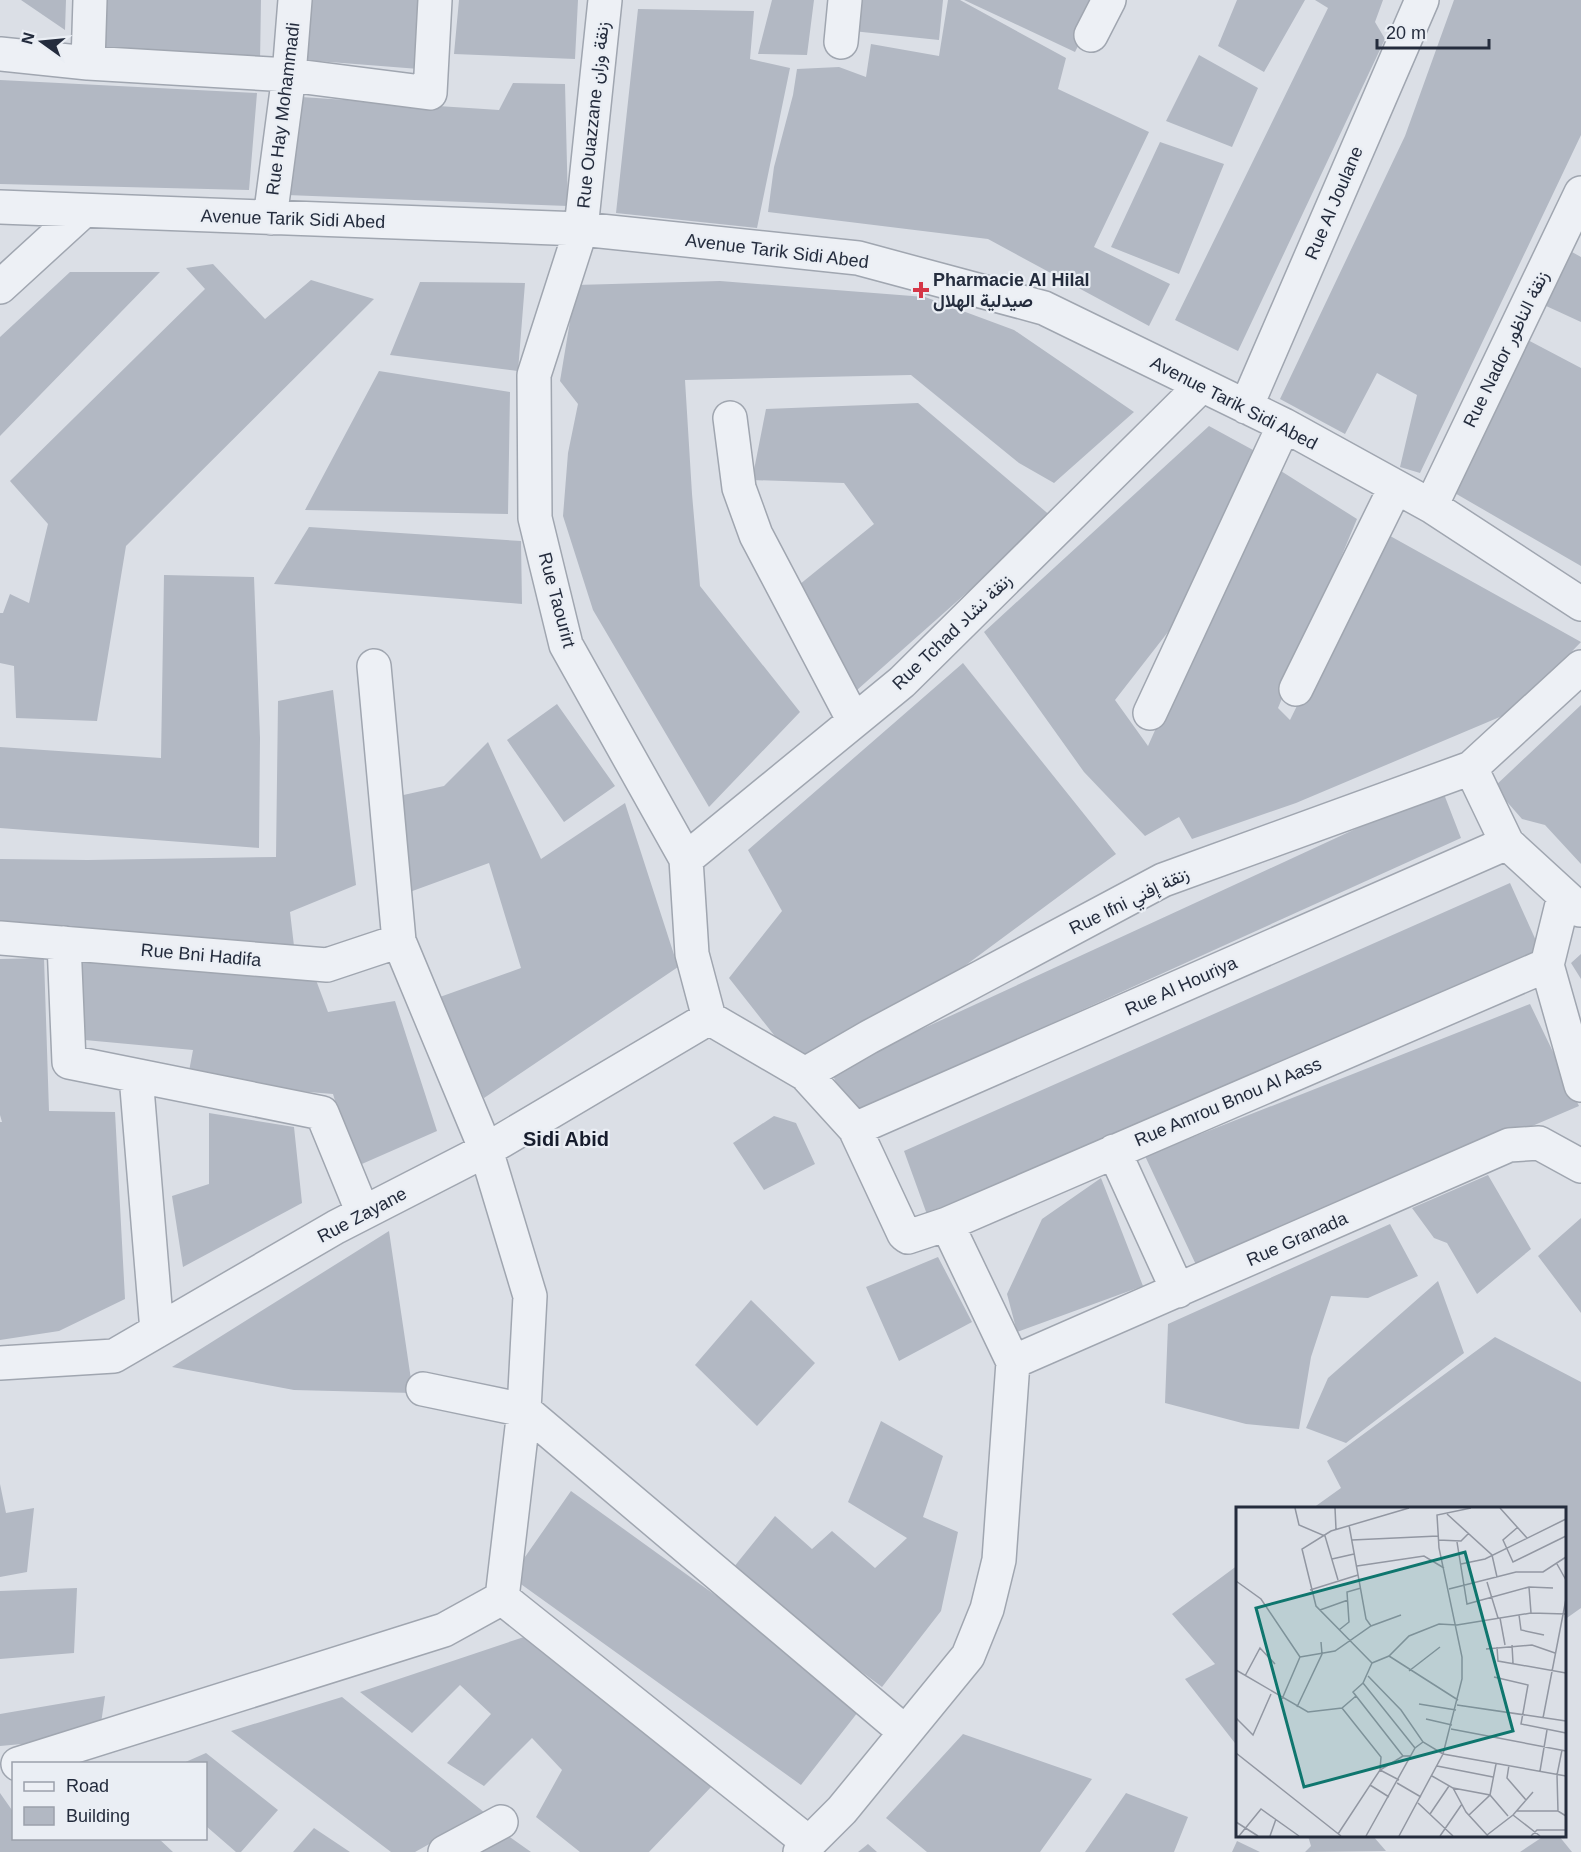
<svg xmlns="http://www.w3.org/2000/svg" width="1581" height="1852" font-family="Helvetica,Vazirmatn,sans-serif">
  <style>
    .building { fill: #b2b8c3 }
    .lines { fill: none; stroke-linecap: round; stroke-linejoin: round }
    .minor-casing { stroke: #a0a6b0; stroke-width: 36 }
    .minor { stroke: #edf0f5; stroke-width: 33 }
    .poi-dot { fill: #d53647; stroke: #eaeef4; stroke-width: 2 }
    .labels { text-anchor: middle; dominant-baseline: central; stroke-width: 4.5; stroke-linejoin: round; paint-order: stroke }
    .street-label { font-size: 18px; fill: #242c3d; stroke: #eaeef4 }
    .poi-label { font-size: 18px; font-weight: bold; fill: #242c3d; stroke: #eaeef4; text-anchor: start }
    .neighbourhood-label { font-size: 20px; font-weight: bold; fill: #171d2d; stroke: #eaeef4 }
    .inset-road { fill: none; stroke: #9297a2; stroke-width: 1.5 }
    .view { fill: #0f766e; fill-opacity: 0.15; stroke: #0f766e; stroke-width: 3 }
    .inset-edge { fill: none; stroke: #242c3d; stroke-width: 3 }
  </style>
  <rect width="100%" height="100%" fill="#dbdfe6"/>
  <path class="building" d="M21 0H66L65 30Z
    M107 0H261L260 62 104 50Z
    M306 0H420L419 69 304 60Z
    M459 0H578L575 59 454 54Z
    M772 0H814L807 55 758 54Z
    M849 0H943L939 40 843 30Z
    M948 0H960L1066 58 1058 89 1149 132 1094 247 1170 284 1149 326 988 239 768 212 774 167 793 95 797 69 839 67 866 77 871 44 939 56Z
    M964 0H1101L1075 52Z
    M1237 0H1305L1264 72 1218 46Z
    M1315 0H1383L1375 22 1385 39 1238 351 1175 320 1328 8Z
    M1454 0H1581V135L1420 473 1400 467 1417 395 1377 373 1345 434 1280 399 1405 136Z
    M638 9 754 11 750 59 790 68 757 228 616 213Z
    M1199 55 1258 88 1232 147 1166 121Z
    M0 80 257 93 249 190 0 184Z
    M513 83 565 84 568 206 287 195 301 97 499 110Z
    M1160 142 1224 164 1179 274 1111 247Z
    M1572 252 1581 257V322L1544 305Z
    M213 264 265 319 311 280 374 299 126 546 97 721 16 718 14 666 0 663V613H3L10 594 29 603 48 524 10 481 205 289 186 268Z
    M70 272H160L0 436V337Z
    M720 281 925 297 1014 330 1134 412 1054 483 1019 463 911 375 685 380 692 494 700 586 800 712 709 807 593 610 563 516 568 453 578 404 560 381 576 285Z
    M420 282 525 283 518 371 390 355Z
    M1524 338 1581 368V566L1453 492Z
    M379 371 510 392 508 514 305 510Z
    M918 403 1052 517 857 690 794 589 874 524 844 483 752 480 766 409Z
    M1209 426 1253 450 1189 605 1115 700 1148 746 1273 466 1357 519 1278 708 1290 720 1383 532 1581 642 1514 711 1296 803 1192 839 1179 817 1145 836 1084 772 984 632Z
    M309 527 521 541 522 604 274 584Z
    M164 575 254 577 260 738 259 848 0 828V747L161 758Z
    M963 663 1116 854 947 979 796 1063 729 978 782 911 748 850Z
    M333 690 356 885 290 912 294 946 0 926V859L88 860 276 857 278 701Z
    M557 704 615 786 564 822 507 740Z
    M1581 705V864L1545 825 1522 819 1494 787Z
    M488 742 541 859 625 803 678 967 484 1098 437 998 521 968 489 863 407 893 399 796 444 786Z
    M1442 789 1461 838 850 1115 831 1071Z
    M1510 883 1542 954 929 1220 904 1151Z
    M1581 954V979L1571 963Z
    M44 958 49 1111 115 1112 125 1299 59 1331 0 1340V1122H2L0 1115V959Z
    M77 961 316 980 328 1012 395 1001 437 1131 355 1167 333 1094 187 1082 193 1050 74 1039Z
    M1530 1004 1579 1106 1198 1269 1145 1156Z
    M209 1113 294 1127 302 1203 183 1267 172 1196 209 1184Z
    M774 1116 796 1123 815 1164 764 1190 733 1143Z
    M1488 1175 1531 1249 1477 1294 1447 1243 1434 1238 1412 1208Z
    M1101 1178 1143 1286 1017 1332 1007 1294 1042 1219Z
    M1581 1218V1313L1538 1256Z
    M1390 1224 1418 1276 1368 1298 1331 1296 1311 1357 1299 1429 1246 1424 1165 1403 1168 1324Z
    M389 1231 413 1393 294 1390 172 1367Z
    M938 1257 972 1322 899 1361 866 1287Z
    M1438 1281 1464 1353 1346 1443 1306 1428 1328 1378Z
    M751 1300 815 1363 757 1426 695 1365Z
    M1495 1337 1581 1382V1608L1564 1620V1508H1313L1341 1488 1327 1461Z
    M881 1421 943 1456 923 1517 958 1532 941 1611 882 1687 729 1573 775 1516 812 1549 832 1531 875 1568 907 1538 848 1502Z
    M0 1484 6 1513 34 1508 27 1572 0 1577Z
    M571 1491 865 1703 801 1785 511 1577Z
    M1238 1565V1747L1185 1679 1215 1664 1172 1614Z
    M77 1588 74 1653 0 1659V1591Z
    M524 1637 713 1785 649 1852H580L536 1817 562 1770 532 1738 484 1786 447 1763 491 1714 460 1685 412 1733 360 1692Z
    M105 1696 99 1737 0 1746V1714Z
    M342 1697 485 1813 415 1852H391L231 1731Z
    M963 1734 1092 1779 1040 1852H927L886 1818Z
    M206 1753 278 1810 241 1852H236L206 1826V1764H181Z
    M0 1793 14 1813V1838H158L173 1852H0Z
    M1126 1793 1188 1817 1174 1852H1085Z
    M314 1828 350 1852H293Z
    M500 1830 531 1852H459Z
    M1308 1836H1373L1386 1851 1305 1852 1311 1846Z
    M1544 1836H1559L1572 1852H1520Z
    M1237 1841 1260 1852H1232Z
    M868 1844 877 1852H858Z"/>
  <g class="lines">
    <defs>
      <path id="minor" d="M605 0 581 229 534 375 535 518 566 645 686 859 692 954 709 1018
        M1091 35 1109 0
        M841 42 845 0
        M0 54 88 63 289 75 430 93 435 0
        M88 63 90 0
        M0 207 581 229 858 258 1044 308 1284 425 1431 506 1581 604
        M270 218 289 75 295 0
        M0 287 82 212
        M1246 407 1422 0
        M730 418 739 488 756 535 854 721
        M1431 506 1581 193
        M374 666 399 941 486 1150 530 1296 524 1410 502 1598
        M1296 689 1395 488
        M1150 713 1284 425
        M1471 768 1507 843 1580 910
        M686 859 902 682 1201 386
        M1564 896 1547 965 1581 1085
        M0 938 327 965 399 941
        M64 943 69 1062 322 1113 363 1213
        M709 1018 805 1074 855 1129 904 1234 908 1237 947 1224 1547 965
        M805 1074 869 1037 1163 880 1471 768 1581 667
        M136 1076 157 1331
        M855 1129 1507 843
        M1114 1151 1178 1291
        M1013 1362 1509 1145 1539 1143 1581 1166
        M0 1363 114 1356 336 1227 486 1150 709 1018
        M423 1389 524 1410 905 1732
        M502 1598 809 1843
        M18 1764 444 1630 502 1598
        M445 1852 501 1822
        M800 1852 842 1810 968 1656 987 1609 999 1560 1013 1362 947 1224"/>
    </defs>
    <use href="#minor" class="minor-casing"/>
    <use href="#minor" class="minor"/>
  </g>
  <path class="poi-dot" d="M918 281h6v6h6v6h-6v6h-6v-6h-6v-6h6z"/>
  <g class="labels">
    <g class="street-label">
      <text transform="translate(283 109) rotate(-83)">Rue Hay Mohammadi</text>
      <text transform="translate(593 115) rotate(-84)">Rue Ouazzane زنقة وزان</text>
      <text transform="translate(1334 203) rotate(-67)">Rue Al Joulane</text>
      <text transform="translate(293 219) rotate(2)">Avenue Tarik Sidi Abed</text>
      <text transform="translate(777 251) rotate(7)">Avenue Tarik Sidi Abed</text>
      <text transform="translate(1506 349) rotate(-64)">Rue Nador زنقة الناظور</text>
      <text transform="translate(1234 403) rotate(27)">Avenue Tarik Sidi Abed</text>
      <text transform="translate(557 600) rotate(75)">Rue Taourirt</text>
      <text transform="translate(952 632) rotate(-44)">Rue Tchad زنقة نشاد</text>
      <text transform="translate(1129 901) rotate(-26)">Rue Ifni زنقة إفني</text>
      <text transform="translate(201 955) rotate(5)">Rue Bni Hadifa</text>
      <text transform="translate(1181 986) rotate(-24)">Rue Al Houriya</text>
      <text transform="translate(1228 1102) rotate(-23)">Rue Amrou Bnou Al Aass</text>
      <text transform="translate(362 1215) rotate(-28)">Rue Zayane</text>
      <text transform="translate(1297 1239) rotate(-24)">Rue Granada</text>
    </g>
    <g class="poi-label">
      <text x="933" y="280">Pharmacie Al Hilal<tspan x="933" dy="21">صيدلية الهلال</tspan></text>
    </g>
    <g class="neighbourhood-label">
      <text x="566" y="1139">Sidi Abid</text>
    </g>
  </g>
  <g transform="translate(1236 1507)">
    <rect width="330" height="330" fill="#dbdfe6"/>
    <path class="inset-road" d="M59 1 63 18 89 29 102 73M99 1 100 22M264 1 291 31M211 7 256 48 261 70M113 18 130 112 135 119M282 20 267 33 277 55 330 29M116 33 202 29M202 33 225 34 233 26M221 35 231 97 293 80 317 81M96 52 118 47M225 57 249 52 330 12M321 57 330 73M121 59 188 49 208 61M0 74 25 92 64 150M251 75 262 111M293 80 295 106M213 82 280 65H307L330 50M74 83 122 68M84 103 112 93M283 108 285 123 308 128M264 111 269 138M103 123 113 115 111 85 125 81M276 138 277 156M261 140 262 154 330 166M250 142 296 138 319 146M153 149 222 193M64 150 99 144 135 119 165 108M136 156 80 99 66 42 95 24 173 1M136 156 153 149 173 129 203 117 221 118 295 106 330 107M136 156 127 176 117 185 167 249M0 163 72 205 106 201 120 189M173 164 204 140M9 169 24 141 39 157M132 169 165 203 187 235 207 247 330 269M258 170 292 178 285 217 330 226M127 176 179 241M46 192 64 150M183 197 220 203M221 198 330 214M61 200 86 147 85 135M106 201 145 250 144 263 163 273M0 211 17 228 35 187M307 211 330 92M190 212 216 218M215 222 330 244M0 246 105 329M273 258 271 271 290 293M201 259 257 270M304 264 311 223M196 269 217 281 230 305 252 329M161 276 185 290M134 278 153 290M217 281 254 288 272 309M182 296 217 329M281 304H322L330 309M322 304 321 268 326 243M194 307 213 279M233 308 254 288 260 257M277 308 304 329M0 315 22 329M102 327 144 263 167 249H175M251 328 277 308 297 285M3 329 25 302 63 329M34 329 40 312M130 329 179 241 187 235M163 329 207 247 226 172V150L203 41 201 8 235 1M204 329 226 297M295 329 301 323H330"/>
    <path class="view" d="M229 45 277 224 68 280 20 101Z"/>
    <rect width="330" height="330" class="inset-edge"/>
  </g>
  <rect x="12" y="1762" width="195" height="78" fill="#eaeef4" stroke="#9ba0ab" stroke-width="1.5"/>
  <rect x="24" y="1782" width="30" height="9" fill="#edf0f5" stroke="#9ba0ab" stroke-width="1.5"/>
  <text x="66" y="1792" font-size="18" fill="#242c3d">Road</text>
  <rect x="24" y="1807" width="30" height="18" fill="#b2b8c3" stroke="#9ba0ab" stroke-width="1.5"/>
  <text x="66" y="1822" font-size="18" fill="#242c3d">Building</text>
  <g transform="translate(42 42) rotate(285)" stroke="#eaeef4" stroke-width="4.5" paint-order="stroke">
  <path d="M0-4.5L10 22L0 15L-10 22Z" fill="#242c3d"/>
  <text y="-9" font-size="16" font-weight="bold" text-anchor="middle" fill="#242c3d">N</text>
  </g>
  <path d="M1377 39v9h112v-9" fill="none" stroke="#242c3d" stroke-width="3"/>
  <text x="1386" y="39" font-size="18" fill="#242c3d" stroke="#eaeef4" stroke-width="4.5" paint-order="stroke">20 m</text>
</svg>
